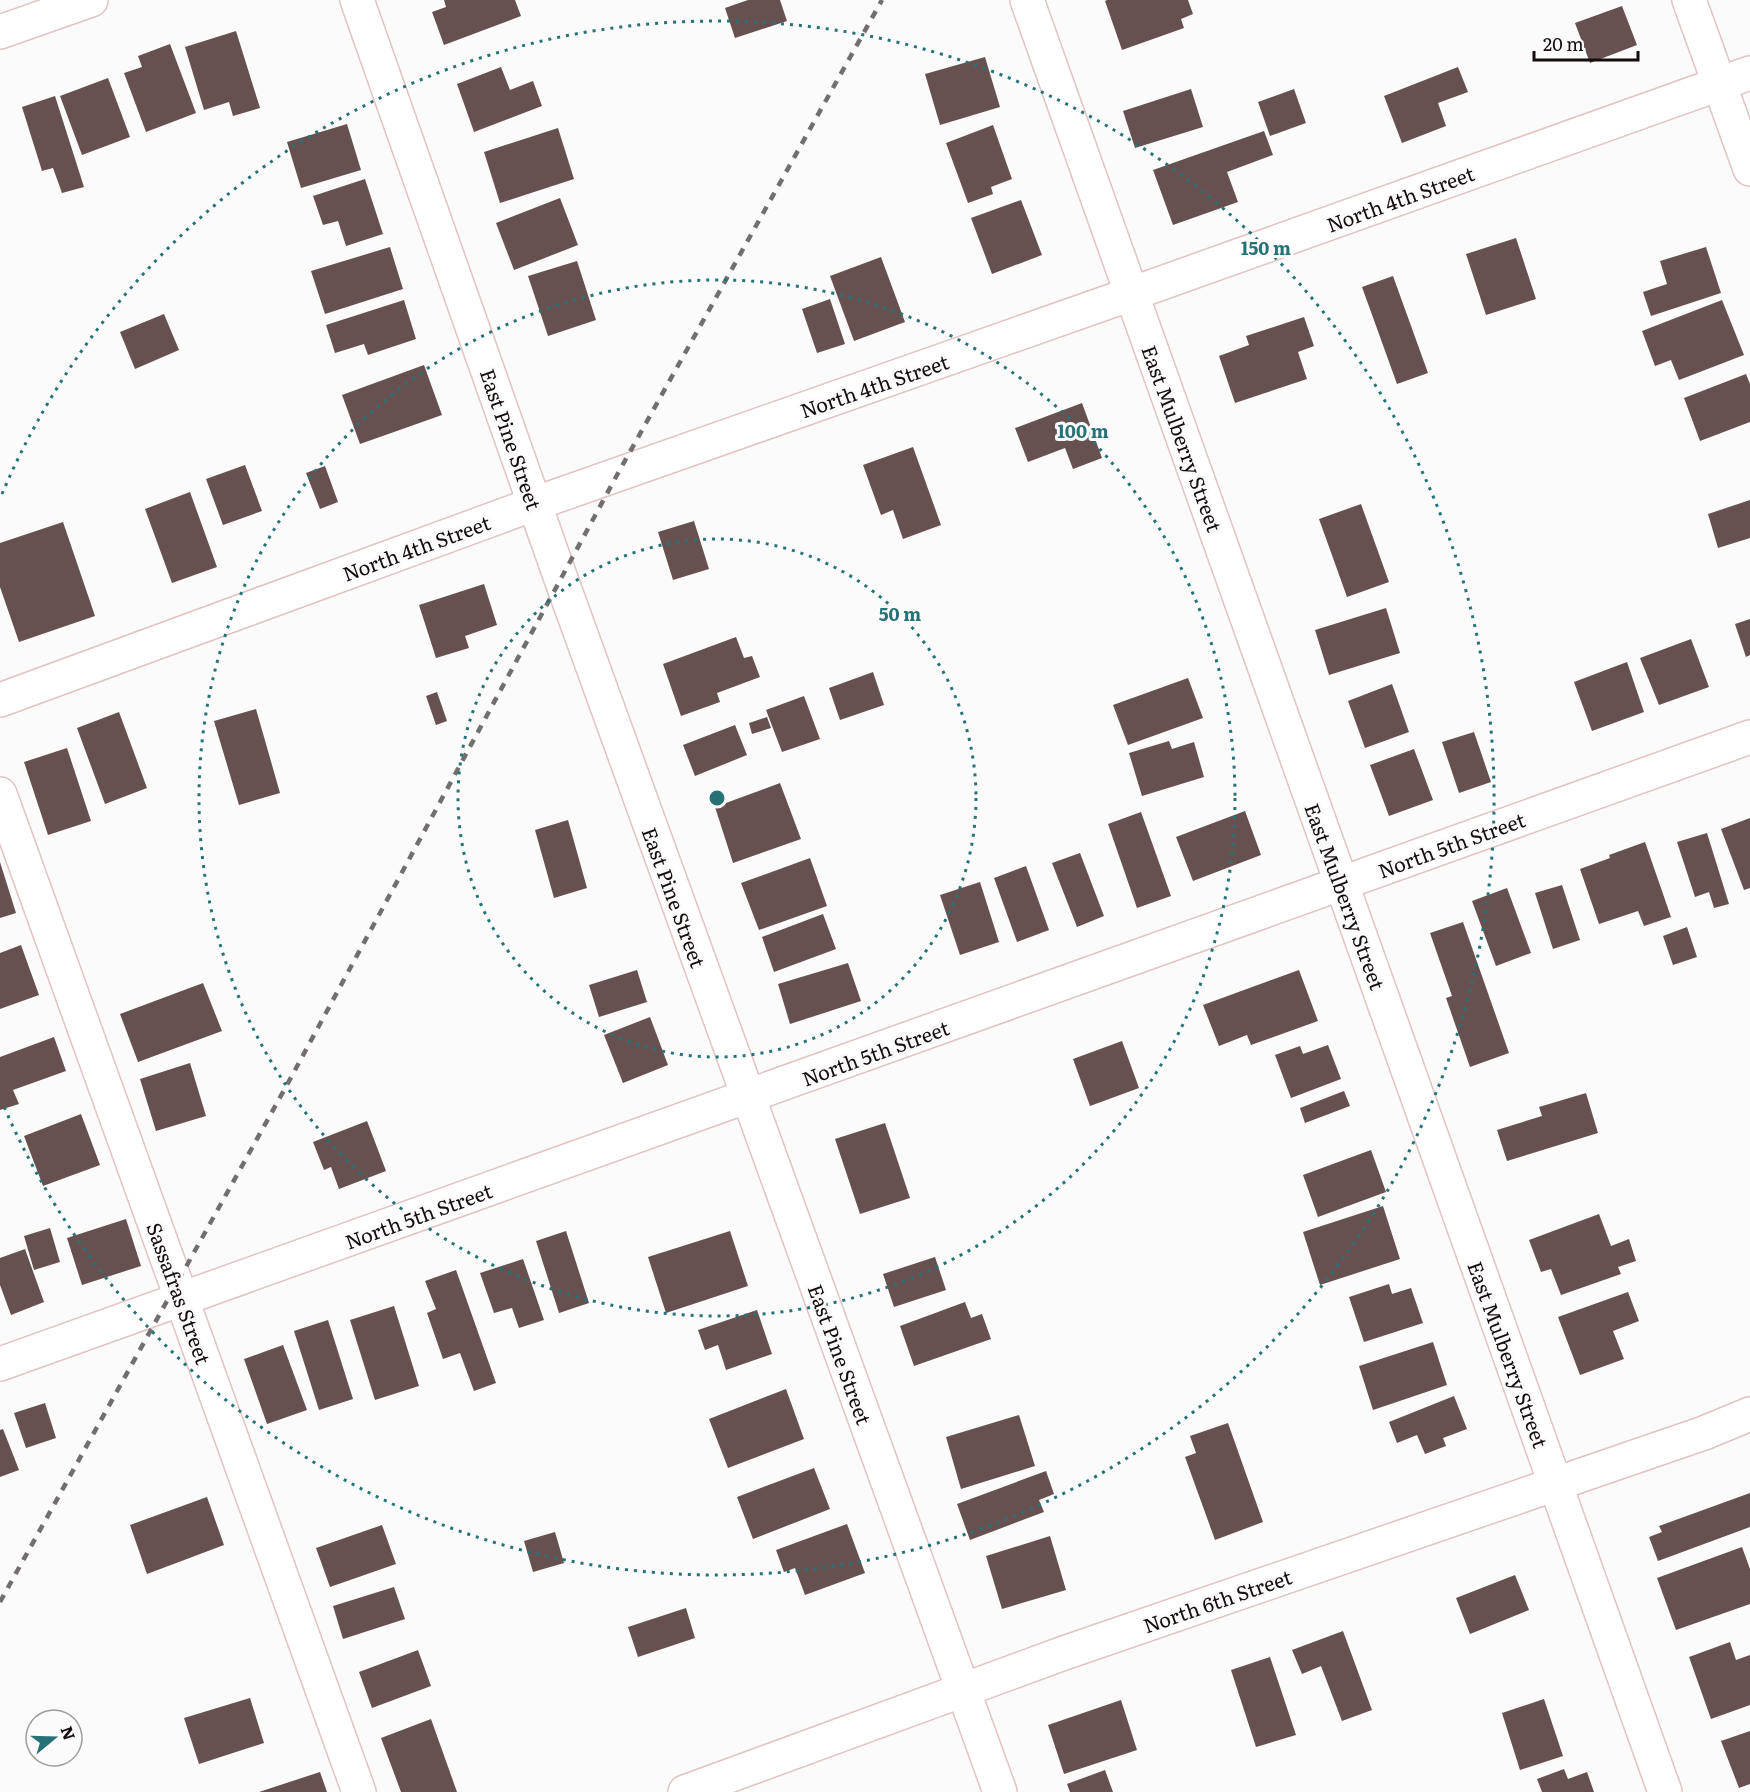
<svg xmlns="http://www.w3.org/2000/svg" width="1750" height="1792" font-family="Literata,serif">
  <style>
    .building { fill: #675050 }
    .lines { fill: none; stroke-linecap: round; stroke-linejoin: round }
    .minor-casing { stroke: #e0c4c4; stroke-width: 36 }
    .tertiary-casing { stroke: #e0c4c4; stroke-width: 36 }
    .minor { stroke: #fff; stroke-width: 33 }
    .tertiary { stroke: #fff; stroke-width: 33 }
    .rail { stroke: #736e6e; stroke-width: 4.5; stroke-dasharray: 8 8; stroke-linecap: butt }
    .ring { fill: none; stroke: #277276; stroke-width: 3; stroke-dasharray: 3 6 }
    .labels { text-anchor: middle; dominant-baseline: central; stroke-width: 6; stroke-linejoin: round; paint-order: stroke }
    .street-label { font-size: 20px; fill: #150c0c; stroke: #fbfbfb }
    .centre { fill: #277276; stroke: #fbfbfb; stroke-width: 3 }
    .ring-label { font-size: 18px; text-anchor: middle; font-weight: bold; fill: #277276; stroke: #fbfbfb; stroke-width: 6; stroke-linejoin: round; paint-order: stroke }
  </style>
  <rect width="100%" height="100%" fill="#fbfbfb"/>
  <path class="building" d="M444 0H515L521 16 444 45 432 12 446 7Z
    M748 0H780L787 21 735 38 725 8Z
    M1107 0H1188L1193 14 1181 19 1184 28 1122 50 1105 1Z
    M1622 6 1637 45 1590 63 1575 23Z
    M236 31 260 108 233 116 229 102 204 110 185 47Z
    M170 44 196 113 146 132 124 73 142 67 138 56Z
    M985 57 1000 107 940 125 925 74Z
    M501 67 510 90 533 81 542 106 474 132 457 84Z
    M1458 67 1468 92 1438 103 1446 126 1402 143 1384 96Z
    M108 78 130 137 82 155 60 96Z
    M1191 89 1203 127 1135 148 1123 111Z
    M1294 89 1306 123 1270 136 1258 102Z
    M55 96 84 187 62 193 53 168 42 171 22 107Z
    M347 124 361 170 301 188 287 142Z
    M993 125 1012 179 991 187 993 194 968 203 946 143Z
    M558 128 574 179 500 203 484 152Z
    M1264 131 1273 155 1227 172 1238 202 1173 225 1153 170Z
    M365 179 383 234 346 246 338 221 323 225 313 196Z
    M560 198 578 245 514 270 496 223Z
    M1021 200 1042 255 992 274 971 218Z
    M1516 238 1536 299 1486 315 1466 254Z
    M390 247 403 289 325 314 311 271Z
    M1706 247 1721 293 1651 316 1643 292 1667 284 1660 261Z
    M881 257 905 322 854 341 830 276Z
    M577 261 596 320 548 336 528 276Z
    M1393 276 1428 373 1397 384 1362 287Z
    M830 299 845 344 817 353 802 309Z
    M404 300 416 339 368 355 364 344 335 353 326 325Z
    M1722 300 1744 355 1679 380 1671 360 1655 366 1642 331Z
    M164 314 179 350 135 369 120 332Z
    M1304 317 1314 346 1298 352 1307 379 1235 403 1219 356 1249 345 1246 336Z
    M424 365 442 415 360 444 342 395Z
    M1746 374 1750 384V422L1700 441 1684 398Z
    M1082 403 1102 458 1073 469 1065 448 1028 462 1015 428Z
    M913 447 941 525 903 539 893 510 881 515 863 465Z
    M245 465 262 511 223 525 206 479Z
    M325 466 338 502 320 509 306 473Z
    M190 492 217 567 172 583 145 509Z
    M1750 500V538L1718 548 1708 514Z
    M1361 504 1389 582 1347 597 1319 519Z
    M694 521 709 569 673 580 658 532Z
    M63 522 95 616 19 642 0 587V543Z
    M484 584 497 625 465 636 469 648 436 658 419 605Z
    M1386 608 1400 653 1329 675 1315 630Z
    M1750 619V655L1746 657 1735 624Z
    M736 637 744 658 752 656 760 677 717 693 720 702 681 716 663 664Z
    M1691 639 1709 687 1659 705 1640 658Z
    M1627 662 1644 712 1592 731 1574 682Z
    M873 672 884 705 840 720 829 688Z
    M1188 678 1203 718 1128 745 1113 705Z
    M1392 684 1409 732 1365 748 1348 701Z
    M437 692 447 721 436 725 426 696Z
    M804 696 820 739 782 752 766 710Z
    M256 709 280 793 239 805 214 721Z
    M119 712 147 788 105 804 77 728Z
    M767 717 771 728 752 734 749 723Z
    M735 725 747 755 695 776 683 745Z
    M1474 732 1491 782 1459 793 1442 742Z
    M1169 741 1172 749 1194 742 1204 777 1142 796 1129 753Z
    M67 748 91 821 48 835 24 762Z
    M1414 749 1433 800 1389 816 1370 765Z
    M780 783 801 839 733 863 715 807Z
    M1245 811 1261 855 1193 881 1176 837Z
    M1141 812 1171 896 1137 908 1108 824Z
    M1750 818V888L1744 890 1721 829Z
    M568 820 587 888 554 898 535 830Z
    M1707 833 1729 904 1714 908 1709 892 1695 897 1677 842Z
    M1645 842 1671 917 1644 926 1638 911 1599 924 1580 869 1610 858 1609 855Z
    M1080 853 1104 916 1077 927 1052 863Z
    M810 858 827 906 759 930 741 883Z
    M0 862 16 913 0 918Z
    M1026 866 1049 930 1017 942 994 878Z
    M980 882 999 942 960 955 940 895Z
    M1562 885 1580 940 1553 949 1535 893Z
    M1507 888 1531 953 1496 966 1472 901Z
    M823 914 836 949 774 972 762 937Z
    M1463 922 1509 1053 1470 1067 1446 998 1452 996 1430 933Z
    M1687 927 1697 957 1673 965 1663 936Z
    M21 945 39 995 0 1009V953Z
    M848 963 861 1001 790 1024 778 984Z
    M637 970 647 1002 599 1017 589 985Z
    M1299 970 1318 1021 1251 1045 1247 1035 1219 1046 1203 1005Z
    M203 983 222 1031 138 1062 120 1014Z
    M650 1017 668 1065 623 1083 604 1035Z
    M54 1037 66 1071 13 1090 19 1104 0 1110V1057Z
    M1122 1041 1139 1088 1090 1106 1073 1059Z
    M1328 1045 1341 1079 1291 1098 1275 1055 1300 1046 1303 1054Z
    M190 1063 206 1116 156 1131 140 1079Z
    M1344 1091 1350 1106 1305 1123 1300 1108Z
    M1586 1093 1598 1133 1507 1161 1497 1130 1542 1116 1539 1107Z
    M81 1114 100 1165 43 1186 24 1136Z
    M367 1121 386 1171 339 1189 331 1167 324 1170 313 1142Z
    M885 1123 910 1198 860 1214 835 1139Z
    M1371 1150 1386 1192 1318 1217 1303 1175Z
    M1383 1206 1400 1259 1320 1285 1303 1232Z
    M1599 1214 1611 1246 1629 1239 1636 1261 1618 1267 1621 1274 1561 1295 1551 1269 1541 1272 1529 1240Z
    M126 1219 141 1266 82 1285 67 1238Z
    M50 1228 60 1262 34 1270 24 1236Z
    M566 1231 589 1303 559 1313 536 1241Z
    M730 1231 748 1286 666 1313 648 1257Z
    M25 1249 44 1302 11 1315 0 1285V1258Z
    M935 1257 946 1290 894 1307 883 1274Z
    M523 1259 544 1320 519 1328 512 1308 494 1313 480 1273Z
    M456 1270 496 1383 474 1391 460 1353 443 1359 427 1313 436 1309 425 1281Z
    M1389 1284 1392 1294 1411 1288 1423 1323 1364 1342 1349 1297Z
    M1628 1292 1639 1321 1613 1331 1624 1359 1580 1375 1558 1317Z
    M965 1302 971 1318 982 1314 991 1339 914 1366 900 1326Z
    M394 1306 419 1386 375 1400 350 1320Z
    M757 1310 772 1354 726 1370 718 1345 705 1350 698 1330Z
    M328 1320 353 1399 319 1410 294 1331Z
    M1433 1342 1447 1385 1373 1410 1359 1366Z
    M283 1345 307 1410 267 1424 244 1359Z
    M786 1389 804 1439 728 1468 709 1419Z
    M1454 1396 1467 1429 1443 1438 1446 1446 1425 1454 1417 1435 1397 1443 1389 1422Z
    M45 1403 56 1438 26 1448 14 1413Z
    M1019 1415 1035 1466 961 1489 946 1437Z
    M1228 1423 1263 1522 1215 1540 1185 1457 1196 1453 1190 1436Z
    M3 1429 19 1470 0 1477V1430Z
    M814 1468 830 1509 753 1539 737 1497Z
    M1046 1471 1054 1494 1039 1500 1044 1512 970 1540 957 1504Z
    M1750 1493V1527L1658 1561 1649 1537 1662 1532 1659 1526Z
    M207 1497 224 1545 147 1574 130 1525Z
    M847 1524 865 1573 805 1595 795 1568 784 1572 776 1550Z
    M382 1525 396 1564 330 1587 316 1548Z
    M555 1532 564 1563 533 1572 524 1541Z
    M1050 1536 1066 1590 1002 1609 986 1556Z
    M1742 1547 1750 1569V1604L1676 1630 1657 1578Z
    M1515 1575 1529 1610 1470 1634 1456 1598Z
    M394 1587 405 1619 343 1639 333 1606Z
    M686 1608 695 1638 638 1657 628 1627Z
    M1343 1631 1372 1710 1342 1721 1321 1666 1302 1674 1292 1650Z
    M1730 1642 1736 1660 1750 1655V1705L1711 1719 1689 1657Z
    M418 1650 431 1686 372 1708 359 1672Z
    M1270 1657 1296 1735 1256 1747 1231 1670Z
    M250 1698 264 1743 199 1764 184 1718Z
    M1544 1699 1563 1756 1520 1770 1502 1713Z
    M1121 1700 1137 1750 1064 1774 1048 1725Z
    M431 1719 457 1792H401L381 1738Z
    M1750 1731V1784L1739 1788 1721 1741Z
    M1564 1769 1568 1779 1587 1772 1594 1792H1542L1537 1779Z
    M1105 1770 1113 1792H1070L1067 1784Z
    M320 1772 327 1792H259Z"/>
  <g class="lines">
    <defs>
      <path id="minor" d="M357 0 561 579 1000 1792
        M1027 0 1665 1792
        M1689 0 1750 169
        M0 700 534 504 1131 294 1750 73
        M0 794 359 1792
        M0 1364 1750 737
        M685 1792 1064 1653 1704 1433 1750 1414"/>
      <path id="tertiary" d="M0 32 91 0"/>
    </defs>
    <use href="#minor" class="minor-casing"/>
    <use href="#tertiary" class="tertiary-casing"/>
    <use href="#minor" class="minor"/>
    <use href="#tertiary" class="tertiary"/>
    <path class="rail" d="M0 1602 288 1083 617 475 882 0"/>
  </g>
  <g class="ring">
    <circle cx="717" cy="798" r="259"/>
    <circle cx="717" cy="798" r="518"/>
    <path d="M2 494A777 777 0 1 1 2 1102"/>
  </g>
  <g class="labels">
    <g class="street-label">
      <text transform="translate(1400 198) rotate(-20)">North 4th Street</text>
      <text transform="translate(874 385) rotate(-19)">North 4th Street</text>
      <text transform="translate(1183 438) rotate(70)">East Mulberry Street</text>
      <text transform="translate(512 439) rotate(71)">East Pine Street</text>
      <text transform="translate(416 547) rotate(-20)">North 4th Street</text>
      <text transform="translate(1451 844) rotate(-20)">North 5th Street</text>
      <text transform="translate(1346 896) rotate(70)">East Mulberry Street</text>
      <text transform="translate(675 897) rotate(70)">East Pine Street</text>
      <text transform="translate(875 1052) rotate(-20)">North 5th Street</text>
      <text transform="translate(418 1215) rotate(-20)">North 5th Street</text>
      <text transform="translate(180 1293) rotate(70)">Sassafras Street</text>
      <text transform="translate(841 1354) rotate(70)">East Pine Street</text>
      <text transform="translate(1509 1354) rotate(70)">East Mulberry Street</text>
      <text transform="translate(1217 1600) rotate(-19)">North 6th Street</text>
    </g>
  </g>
  <circle cx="717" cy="798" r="9" class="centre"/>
  <g class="ring-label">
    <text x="1266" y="255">150 m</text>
    <text x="1083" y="438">100 m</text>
    <text x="900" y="621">50 m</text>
  </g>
  <g transform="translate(54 1738) rotate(71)"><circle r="28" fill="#fbfbfb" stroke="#9f9b9b" stroke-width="1.5"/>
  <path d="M0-4.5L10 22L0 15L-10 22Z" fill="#277276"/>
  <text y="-9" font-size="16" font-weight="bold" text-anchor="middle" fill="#150c0c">N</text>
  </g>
  <path d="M1534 51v9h104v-9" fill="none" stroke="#150c0c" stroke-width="3"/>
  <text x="1543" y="51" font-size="18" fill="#150c0c" stroke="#fbfbfb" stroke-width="4.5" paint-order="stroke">20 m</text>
</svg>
